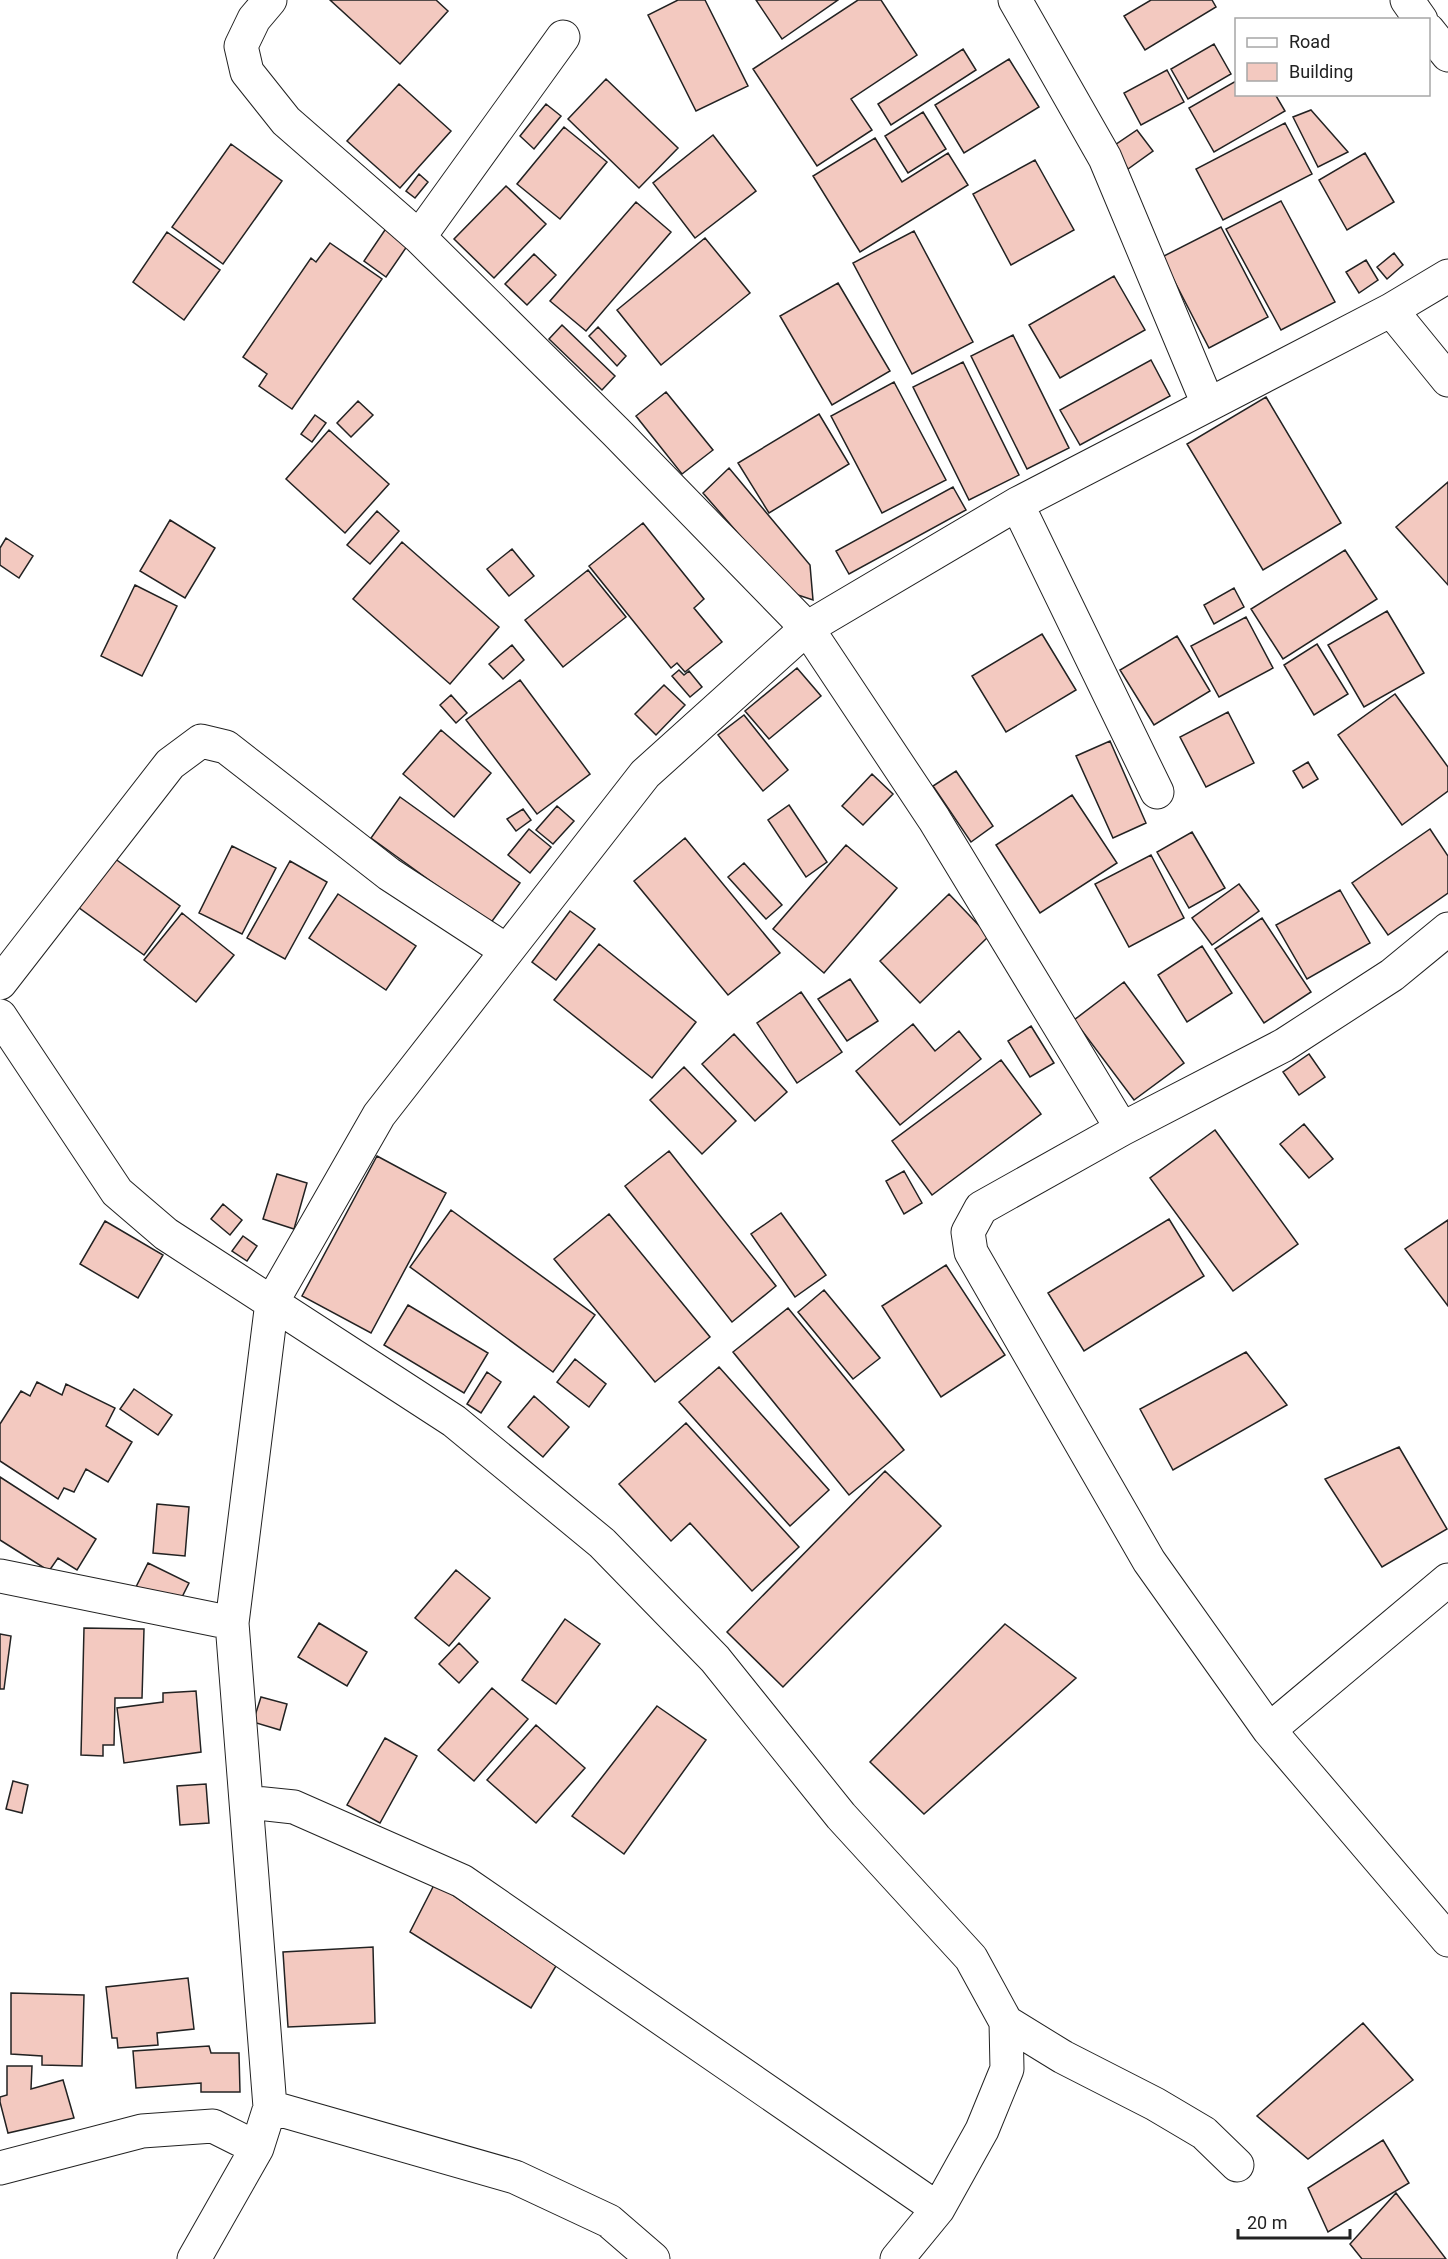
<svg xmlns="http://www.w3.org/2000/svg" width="1448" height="2259" font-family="Roboto,sans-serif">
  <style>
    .building { fill: #f3c9c0; stroke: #222; stroke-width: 1.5 }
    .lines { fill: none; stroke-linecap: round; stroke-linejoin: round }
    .street-casing { stroke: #222; stroke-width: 35 }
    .street { stroke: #fff; stroke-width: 33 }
  </style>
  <rect width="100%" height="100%" fill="#fff"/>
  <path class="building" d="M330 0H436L448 11 400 64Z
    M678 0H705L748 86 696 111 648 15Z
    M756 0H838L782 39Z
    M858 0H881L917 55 851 99 872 130 817 166 753 69Z
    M1151 0H1212L1216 7 1145 50 1124 16Z
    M1214 44 1231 74 1188 99 1171 69Z
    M963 49 976 70 891 125 878 104Z
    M1009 59 1039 107 964 153 935 105Z
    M1167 70 1184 102 1141 125 1124 93Z
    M606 79 678 148 639 188 568 119Z
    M1236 81V94H1275L1285 111 1214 152 1189 108Z
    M399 84 451 131 400 188 347 141Z
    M546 104 561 116 534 149 520 136Z
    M1311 110 1348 152 1318 167 1293 117Z
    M923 112 946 149 908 173 885 136Z
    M1285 123 1312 174 1223 220 1196 169Z
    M564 127 607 162 560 219 517 184Z
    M1137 130 1153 151 1128 169 1112 147Z
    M713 135 756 191 695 238 653 183Z
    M875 138 902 182 948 153 968 185 860 252 813 176Z
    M231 144 282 181 223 264 172 227Z
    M1365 153 1394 202 1347 230 1319 180Z
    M1035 160 1074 230 1011 265 973 194Z
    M419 174 428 182 415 198 406 191Z
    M506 186 546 224 494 278 454 239Z
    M1281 201 1335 302 1281 330 1226 229Z
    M636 202 671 232 586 331 550 301Z
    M391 221 414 236 386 277 364 261Z
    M1221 227 1268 317 1209 348 1162 257Z
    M914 231 973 342 912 374 853 263Z
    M167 232 220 270 184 320 133 282Z
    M705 238 750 293 661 365 617 310Z
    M330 243 382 279 292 409 259 386 267 374 243 357 311 258 316 262Z
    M1394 253 1403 265 1387 279 1377 267Z
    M534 254 556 275 527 305 505 284Z
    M1366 260 1378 280 1359 293 1346 272Z
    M1114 276 1145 330 1060 378 1029 325Z
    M838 283 890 371 832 405 780 316Z
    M562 325 615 376 602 390 549 339Z
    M598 327 626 356 617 366 589 336Z
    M1013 335 1069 448 1027 469 971 356Z
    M1151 360 1170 396 1080 445 1060 410Z
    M963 362 1019 475 969 500 913 387Z
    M894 382 946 480 882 513 831 416Z
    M666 392 713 450 682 474 636 416Z
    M1266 397 1341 523 1263 570 1187 444Z
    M358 401 373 415 351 437 337 423Z
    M819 414 849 464 769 513 738 463Z
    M315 415 326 423 312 442 301 434Z
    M329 430 389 484 345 533 286 479Z
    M729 468 810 565 813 600 789 592 703 493Z
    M1448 482V585L1396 527Z
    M953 487 966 510 849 574 836 551Z
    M377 511 399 531 370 564 347 545Z
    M170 520 215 548 185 598 140 571Z
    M643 523 704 599 694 608 722 642 685 672 677 663 671 668 589 566Z
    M6 538 33 556 19 578 0 565V548Z
    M402 542 499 627 450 684 353 599Z
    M512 549 534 576 509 596 487 569Z
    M1345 550 1377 599 1283 659 1251 609Z
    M588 570 626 617 563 667 525 620Z
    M135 585 177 606 142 676 101 656Z
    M1234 588 1244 607 1214 624 1204 605Z
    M1387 611 1424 673 1364 707 1328 645Z
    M1246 617 1273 668 1219 697 1191 646Z
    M1042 634 1076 690 1006 732 972 676Z
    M1177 636 1210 691 1154 725 1120 670Z
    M1317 644 1348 694 1314 715 1284 665Z
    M512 645 524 660 503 679 489 664Z
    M797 668 821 696 769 739 745 711Z
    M679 670 684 675 689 671 702 687 690 697 672 676Z
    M520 680 590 774 537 814 466 720Z
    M664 685 685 705 656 735 635 714Z
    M1395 694 1448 767V791L1402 825 1338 735Z
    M451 695 467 713 456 723 440 705Z
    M1228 712 1254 763 1206 787 1180 737Z
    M744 715 788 770 763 791 718 735Z
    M441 730 491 773 454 817 403 774Z
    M1110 741 1146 823 1113 838 1076 756Z
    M1308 762 1318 779 1303 788 1293 771Z
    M956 771 993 826 971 842 933 786Z
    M872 774 893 794 863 825 842 806Z
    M1072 795 1117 863 1040 913 996 845Z
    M400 797 520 883 490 924 371 838Z
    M789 805 827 862 806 877 768 820Z
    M557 806 574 821 553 844 536 830Z
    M523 809 531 820 516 831 507 819Z
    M529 829 551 847 530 873 508 855Z
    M1430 829 1448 856V893L1388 935 1352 883Z
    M1192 832 1225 888 1189 908 1157 852Z
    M685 838 780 953 728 995 634 881Z
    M846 845 897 888 824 973 773 929Z
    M232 846 276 868 242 934 199 913Z
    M1151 855 1184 918 1129 947 1095 884Z
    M114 858 180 906 144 955 78 907Z
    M290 861 327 882 285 959 247 938Z
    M744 863 782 905 766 919 728 877Z
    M1239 884 1259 911 1212 945 1192 918Z
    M1340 890 1370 943 1307 979 1276 925Z
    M338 894 416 946 386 990 309 938Z
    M949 894 989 936 920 1003 880 961Z
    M570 911 595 929 556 980 532 962Z
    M182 913 234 955 196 1002 144 960Z
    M1262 918 1311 992 1264 1023 1215 949Z
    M599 944 696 1022 652 1078 554 1000Z
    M1202 946 1232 993 1187 1022 1158 975Z
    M850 979 878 1021 847 1041 818 999Z
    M1124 982 1184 1063 1134 1100 1074 1020Z
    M801 992 842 1052 797 1083 757 1023Z
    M913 1024 935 1051 959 1031 981 1059 900 1125 856 1071Z
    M1031 1026 1054 1063 1030 1077 1008 1041Z
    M734 1034 787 1092 755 1121 702 1064Z
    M1309 1054 1325 1077 1299 1095 1283 1072Z
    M1001 1060 1041 1114 932 1195 892 1141Z
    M684 1067 736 1121 702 1154 650 1100Z
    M1304 1124 1333 1159 1309 1178 1280 1144Z
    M1215 1130 1298 1244 1233 1291 1150 1178Z
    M669 1151 776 1286 732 1322 625 1186Z
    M377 1156 446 1193 371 1333 302 1296Z
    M904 1171 922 1203 904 1214 886 1181Z
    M277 1174 307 1183 294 1229 263 1219Z
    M223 1204 242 1220 230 1235 211 1219Z
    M451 1210 595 1315 553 1372 410 1267Z
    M781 1213 826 1275 795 1297 751 1234Z
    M609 1214 710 1337 655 1382 554 1259Z
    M1169 1219 1204 1276 1084 1351 1048 1293Z
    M1448 1220V1306L1405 1249Z
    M105 1221 163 1255 138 1298 80 1264Z
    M243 1236 257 1246 247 1261 232 1251Z
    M946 1265 1005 1355 941 1397 882 1306Z
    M824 1290 880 1358 853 1379 798 1312Z
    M408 1305 488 1353 464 1393 384 1345Z
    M788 1308 904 1450 849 1495 733 1352Z
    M1246 1352 1287 1405 1173 1470 1140 1409Z
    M575 1359 606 1384 589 1407 557 1382Z
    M719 1367 829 1490 790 1526 679 1402Z
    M487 1372 501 1382 481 1413 467 1404Z
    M37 1382 62 1395 66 1384 115 1408 106 1426 132 1442 108 1482 86 1469 74 1492 64 1488 58 1499 0 1461V1424L21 1391 30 1396Z
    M134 1389 172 1415 158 1435 120 1409Z
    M534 1396 569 1427 543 1457 508 1427Z
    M686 1423 799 1547 752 1591 690 1523 671 1541 619 1484Z
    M1399 1447 1447 1529 1382 1567 1325 1479Z
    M885 1471 941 1526 783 1687 727 1632Z
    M0 1477 96 1539 77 1570 58 1558 49 1571 0 1540Z
    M157 1504 189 1507 185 1556 153 1553Z
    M148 1563 189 1583 177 1607 136 1587Z
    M456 1570 490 1598 449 1646 415 1618Z
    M565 1619 600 1644 556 1704 522 1680Z
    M319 1623 367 1652 347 1686 298 1657Z
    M1005 1624 1076 1678 924 1814 870 1762Z
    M84 1628 144 1629 142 1698H115L114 1745H103V1756L81 1755Z
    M0 1634 11 1636 4 1689H0Z
    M459 1643 478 1662 459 1683 439 1664Z
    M492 1688 528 1719 474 1781 438 1750Z
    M196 1691 201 1752 124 1763 117 1708 163 1702V1693Z
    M261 1697 287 1704 280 1730 253 1722Z
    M657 1706 706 1740 624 1854 572 1816Z
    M536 1725 585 1768 536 1823 487 1780Z
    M385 1738 417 1756 380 1823 347 1805Z
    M13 1781 28 1785 22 1813 6 1809Z
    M206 1784 209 1823 180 1825 177 1786Z
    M435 1883 556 1966 531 2008 410 1932Z
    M373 1947 375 2023 288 2027 283 1952Z
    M188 1978 194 2029 157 2033 158 2045 118 2048 117 2038H112L106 1987Z
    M11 1993 84 1995 82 2066 42 2065V2056L11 2054Z
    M1363 2023 1413 2080 1308 2159 1257 2116Z
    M209 2046 211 2053H239L240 2092H201V2083L136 2088 133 2051Z
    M7 2066H32L31 2089 63 2080 74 2118 8 2133 0 2102V2097L7 2095Z
    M1383 2140 1409 2183 1328 2232 1308 2188Z
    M1396 2193 1446 2259H1362L1350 2244Z"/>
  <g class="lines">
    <defs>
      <path id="street" d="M270 0 254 19 241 46 247 72 286 121 419 237 616 432 807 628 934 819 1122 1129
        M1015 0 1105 158 1208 404
        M1407 0 1421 20
        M1428 30 1448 55
        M419 237 563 37
        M1391 310 1448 380
        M1017 504 1157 792
        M1448 929 1392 975 1284 1045 1122 1129 981 1208 968 1232 971 1252 1149 1561 1269 1730 1448 1940
        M0 983 170 764 201 741 226 747 389 874 507 951
        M0 1016 117 1192 166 1234 454 1421 602 1543 715 1659 841 1816 971 1958 1006 2022 1007 2069 982 2130 938 2209 897 2259
        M0 1576 232 1623
        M1269 1730 1448 1580
        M247 1802 294 1807 462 1881 938 2209
        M1006 2022 1063 2057 1155 2104 1204 2133 1237 2165
        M270 2107 515 2177 609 2221 653 2259
        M0 2168 142 2131 213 2126 257 2148
        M194 2259 257 2148 270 2107 232 1623 272 1302 379 1115 645 774 807 628 1017 504 1391 310 1448 276"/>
    </defs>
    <use href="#street" class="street-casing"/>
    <use href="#street" class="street"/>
  </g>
  <rect x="1235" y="18" width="195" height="78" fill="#ffffff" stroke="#a7a7a7" stroke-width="1.5"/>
  <rect x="1247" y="38" width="30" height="9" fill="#ffffff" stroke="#a7a7a7" stroke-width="1.5"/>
  <text x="1289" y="48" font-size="18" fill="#222222">Road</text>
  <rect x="1247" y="63" width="30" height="18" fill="#f3c9c0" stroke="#a7a7a7" stroke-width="1.5"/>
  <text x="1289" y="78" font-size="18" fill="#222222">Building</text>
  <path d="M1238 2229v9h112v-9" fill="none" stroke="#222222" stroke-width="3"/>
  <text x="1247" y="2229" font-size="18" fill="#222222" stroke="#ffffff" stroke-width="4.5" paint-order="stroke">20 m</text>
</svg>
